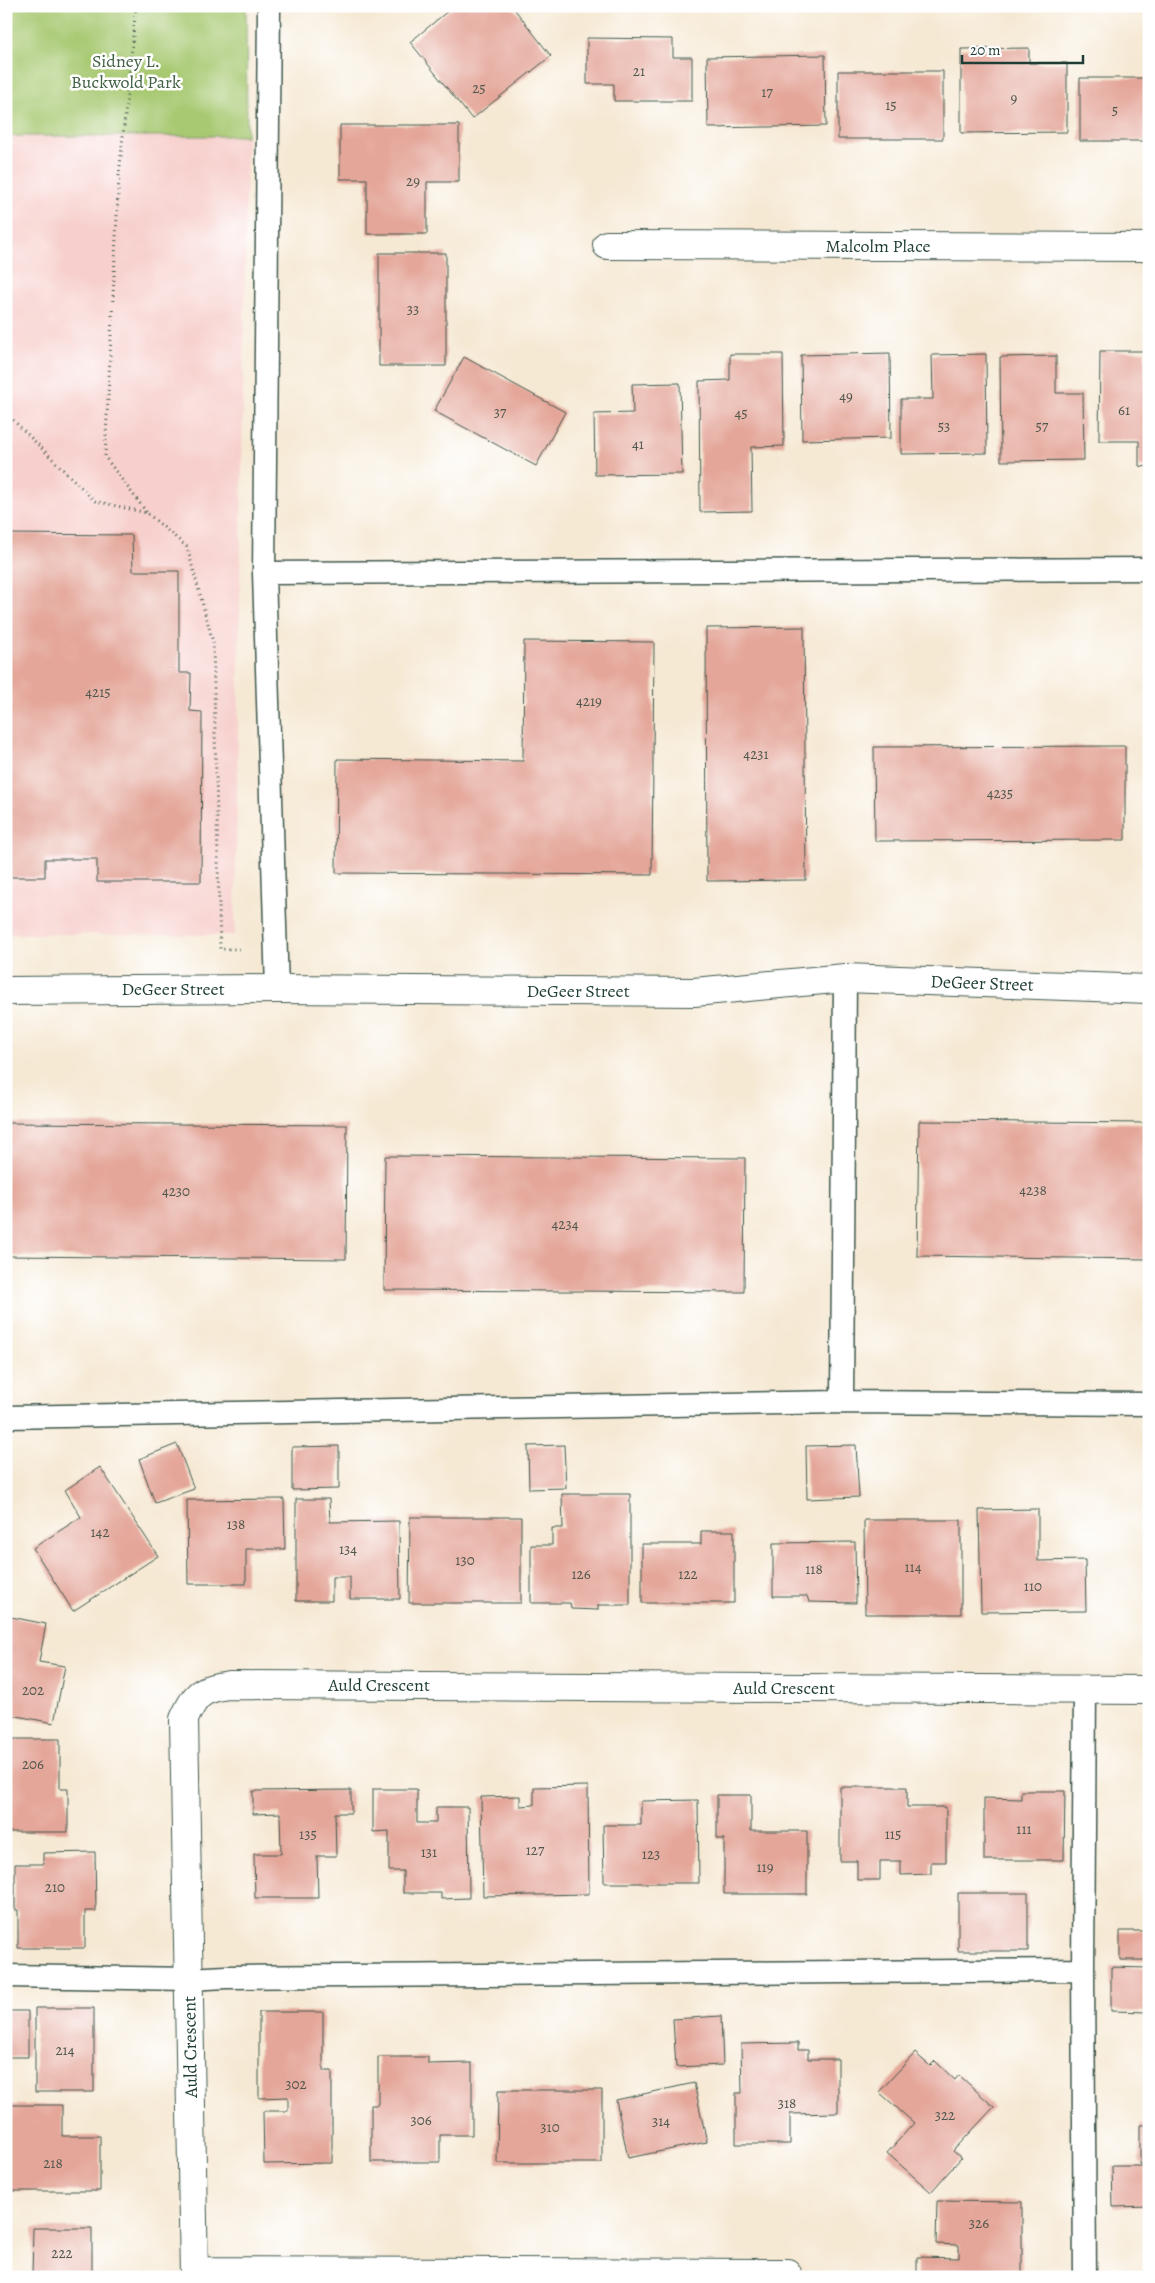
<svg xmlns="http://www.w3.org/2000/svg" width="1155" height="2283" font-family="Alegreya,serif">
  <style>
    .built { fill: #f7d0cd }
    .green { fill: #a8c972; stroke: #648353 }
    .building { fill: #e4a699 }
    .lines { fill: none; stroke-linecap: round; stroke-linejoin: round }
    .service-casing { stroke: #3f574c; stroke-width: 25 }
    .minor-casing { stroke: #3f574c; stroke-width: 30 }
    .path { stroke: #3f574c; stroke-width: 3; stroke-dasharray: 1 4; stroke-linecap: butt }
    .service { stroke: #fff; stroke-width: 22 }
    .minor { stroke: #fff; stroke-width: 28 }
    .labels { text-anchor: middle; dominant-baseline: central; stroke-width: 5; stroke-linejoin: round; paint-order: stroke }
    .number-label { font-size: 15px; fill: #50574d }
    .park-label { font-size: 18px; fill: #416044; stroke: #fff }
    .street-label { font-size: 18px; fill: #1f3d34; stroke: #fff }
  </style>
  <rect width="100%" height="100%" fill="#fff"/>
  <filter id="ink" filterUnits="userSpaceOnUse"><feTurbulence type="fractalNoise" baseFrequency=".02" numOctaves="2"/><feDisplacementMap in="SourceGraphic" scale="10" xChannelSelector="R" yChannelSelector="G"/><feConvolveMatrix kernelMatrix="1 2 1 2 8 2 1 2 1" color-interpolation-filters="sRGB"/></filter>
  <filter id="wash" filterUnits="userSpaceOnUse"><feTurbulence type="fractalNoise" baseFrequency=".0096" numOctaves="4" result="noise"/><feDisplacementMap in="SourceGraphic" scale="20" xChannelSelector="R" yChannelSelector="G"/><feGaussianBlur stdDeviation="1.12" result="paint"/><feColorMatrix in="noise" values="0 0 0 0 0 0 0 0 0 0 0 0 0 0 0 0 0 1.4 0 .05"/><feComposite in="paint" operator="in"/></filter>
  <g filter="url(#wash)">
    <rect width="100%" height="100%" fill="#f6e9d4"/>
    <path class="built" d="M6 136H247L235 935 6 934Z"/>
    <path class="green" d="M6 6H246L247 136H6Z"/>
    <g id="blocks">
      <path class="building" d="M454 6H512L551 56 472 119 410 42Z
        M548 6H594V9H548Z
        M587 38 673 39V57H692V101H614V84H587Z
        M1029 48V63H1067V132L961 133V49Z
        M825 55 826 126 708 128 707 57Z
        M838 71H943V139H838Z
        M1080 78H1149V141H1080Z
        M340 125H459V182H427V234H367V179H340Z
        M379 253H446V366H379Z
        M1100 351H1145V379H1149V467L1139 466V441H1099Z
        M890 353 891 438 802 440 801 355Z
        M730 354H783L784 446 751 447 752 511 700 512 699 381 730 380Z
        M986 354 987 453 901 454V399H933L932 355Z
        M1056 356V393H1083L1084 460 1001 461 1000 357Z
        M464 357 565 412 536 466 434 411Z
        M680 383 682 474 595 475 594 414 633 413 632 384Z
        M6 534 132 535 133 571H179V673H191L190 711 202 712 201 882H97V859H45V877H6Z
        M804 627 806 880 707 881 706 628Z
        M524 641 654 642 652 875 336 873 337 759 523 761Z
        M1125 746V840L875 841 874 747Z
        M919 1121 1149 1123V1259L917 1256Z
        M6 1123 347 1125 346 1259 6 1256Z
        M385 1156 745 1158 744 1292 384 1290Z
        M177 1444 194 1489 155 1503 139 1459Z
        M564 1445 566 1488 529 1489 528 1446Z
        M856 1445 859 1497 807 1499 806 1446Z
        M339 1446V1489L292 1490V1447Z
        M100 1467 158 1556 73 1611 33 1548 81 1517 65 1490Z
        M562 1494H630V1605H598V1610L571 1609 570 1603H531V1545H552V1528H563Z
        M284 1499 285 1549H246V1584H188L187 1500Z
        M296 1499H329L330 1522 399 1521 400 1599H350V1577H332V1601H296Z
        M1038 1509V1561L1085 1560 1086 1611 981 1612 979 1510Z
        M410 1517H521V1603H409Z
        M864 1520H961V1614H865Z
        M701 1531H734V1603H642V1544H701Z
        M855 1542 856 1603 809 1602 807 1596H773V1543Z
        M6 1616 46 1624 39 1662 65 1666 54 1723 6 1714Z
        M6 1739H60V1789H68V1832H6Z
        M588 1786 589 1894 483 1896 481 1797 520 1796V1806L534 1805V1787Z
        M840 1787H907V1807H946V1862H931V1874L901 1875V1861H880V1880H857V1861H840Z
        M373 1789H417V1823H436V1807H468L469 1898 441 1899V1893H403V1871H389V1831L373 1832Z
        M351 1790V1813H335L336 1856H317L318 1898H255L254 1854H281L280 1813 253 1814V1791Z
        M1021 1791H1065L1064 1860H984V1798L1021 1799Z
        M717 1795H751V1831H807V1894H724V1839H717Z
        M698 1800 699 1883H604L603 1825H641V1801Z
        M95 1852 96 1911H85V1948H18V1910H15V1864H43V1853Z
        M958 1893H1028V1951H958Z
        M1120 1931H1149V1960H1120Z
        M1111 1967 1149 1968V2012L1111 2011Z
        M35 2008H94V2092H35Z
        M6 2011H28V2057H6Z
        M259 2012H323V2071H332V2163L264 2164 263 2111H288V2097L259 2098Z
        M721 2016 723 2065 676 2067 673 2019Z
        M798 2043V2050H808V2059H838V2113L790 2114V2144H736V2093H742L741 2044Z
        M915 2053 930 2066 935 2061 955 2080 959 2075 994 2107 953 2151 961 2158 931 2192 887 2153 914 2123 879 2092Z
        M378 2057H428V2064L472 2063V2135H440V2162H371V2105H378Z
        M694 2083 707 2142 628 2158 616 2100Z
        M498 2090H602V2163H497Z
        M6 2105H62V2136H100V2191H6Z
        M1140 2125H1149V2164H1140Z
        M1112 2166H1149V2206L1113 2207Z
        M937 2201 1022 2202V2277H917V2257L959 2258V2245L936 2244Z
        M33 2228H92V2277H32Z"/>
    </g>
  </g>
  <g filter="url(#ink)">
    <use href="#blocks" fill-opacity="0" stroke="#3f574c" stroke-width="1"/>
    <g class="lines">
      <defs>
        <path id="service" d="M269 6 264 573 277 989
          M264 573 1149 569
          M842 1402 845 978
          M6 1417 842 1402 1149 1404
          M1085 1689 1083 1970 1085 2277
          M6 1976 189 1979 226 1977 1083 1970"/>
        <path id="minor" d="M607 245 1149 247
          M6 991 277 989 694 992 845 978 1149 989
          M194 2271 787 2273
          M194 2277 184 1719C196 1693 201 1689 229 1685L1149 1690"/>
      </defs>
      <use href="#service" class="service-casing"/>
      <use href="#minor" class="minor-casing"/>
      <path class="path" d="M136 6 119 176 105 457 147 513
        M6 413 95 501 147 513 187 547 213 642 220 949H243"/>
      <use href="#service" class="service"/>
      <use href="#minor" class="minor"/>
    </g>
  </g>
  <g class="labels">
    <g class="number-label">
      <text x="639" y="71">21</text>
      <text x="479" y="88">25</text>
      <text x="767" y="92">17</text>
      <text x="1014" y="98">9</text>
      <text x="891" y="105">15</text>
      <text x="1115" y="110">5</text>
      <text x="413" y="181">29</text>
      <text x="413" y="309">33</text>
      <text x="846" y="396">49</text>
      <text x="1124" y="410">61</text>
      <text x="500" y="412">37</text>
      <text x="741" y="413">45</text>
      <text x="944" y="426">53</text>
      <text x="1042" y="426">57</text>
      <text x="638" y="444">41</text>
      <text x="98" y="692">4215</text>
      <text x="589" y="701">4219</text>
      <text x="756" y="754">4231</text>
      <text x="1000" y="793">4235</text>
      <text x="1033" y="1190">4238</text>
      <text x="176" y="1191">4230</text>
      <text x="565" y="1224">4234</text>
      <text x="236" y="1524">138</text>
      <text x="100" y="1532">142</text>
      <text x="348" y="1549">134</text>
      <text x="465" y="1560">130</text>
      <text x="913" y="1567">114</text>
      <text x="814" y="1569">118</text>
      <text x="581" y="1574">126</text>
      <text x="688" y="1574">122</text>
      <text x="1033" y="1586">110</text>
      <text x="33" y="1690">202</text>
      <text x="33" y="1764">206</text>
      <text x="1024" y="1829">111</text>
      <text x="308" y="1834">135</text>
      <text x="893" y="1834">115</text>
      <text x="535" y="1850">127</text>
      <text x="429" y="1852">131</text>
      <text x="651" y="1854">123</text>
      <text x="765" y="1867">119</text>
      <text x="55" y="1887">210</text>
      <text x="65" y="2050">214</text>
      <text x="296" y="2084">302</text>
      <text x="787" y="2103">318</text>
      <text x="945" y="2115">322</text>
      <text x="421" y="2120">306</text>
      <text x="661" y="2121">314</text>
      <text x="550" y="2127">310</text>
      <text x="53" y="2163">218</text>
      <text x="979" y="2223">326</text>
      <text x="62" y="2253">222</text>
    </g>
    <g class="park-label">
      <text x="126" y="61">Sidney L.<tspan x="126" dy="21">Buckwold Park</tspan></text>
    </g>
    <g class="street-label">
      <text x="878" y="246">Malcolm Place</text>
      <text transform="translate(982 983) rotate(2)">DeGeer Street</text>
      <text x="173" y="989">DeGeer Street</text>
      <text x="578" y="991">DeGeer Street</text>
      <text x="379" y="1685">Auld Crescent</text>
      <text x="784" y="1688">Auld Crescent</text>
      <text transform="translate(190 2047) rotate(-91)">Auld Crescent</text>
    </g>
  </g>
  <rect width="1155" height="2283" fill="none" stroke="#fff" stroke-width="25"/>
  <path d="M962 55v8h121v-8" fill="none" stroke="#1f3d34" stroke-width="2.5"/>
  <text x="970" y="55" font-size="15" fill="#1f3d34" stroke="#ffffff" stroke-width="4" paint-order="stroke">20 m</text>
</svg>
